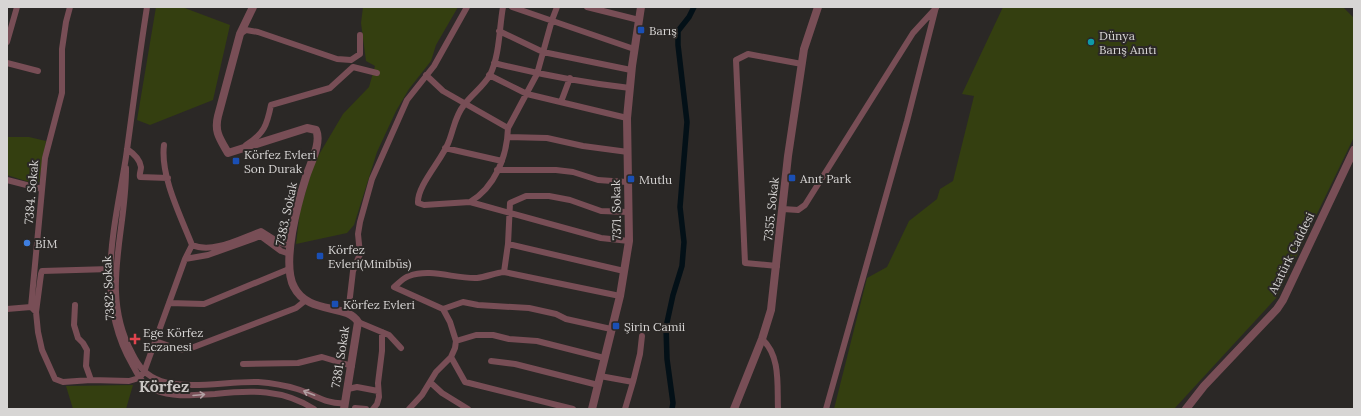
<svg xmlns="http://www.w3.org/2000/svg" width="1361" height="416" font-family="Lora,serif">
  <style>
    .green { fill: #343f10 }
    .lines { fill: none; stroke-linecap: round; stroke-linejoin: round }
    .canal { stroke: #031017; stroke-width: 5.5 }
    .minor { stroke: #784e56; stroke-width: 6 }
    .tertiary { stroke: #784e56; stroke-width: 8 }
    .oneway { stroke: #b19fa2 }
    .transit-dot { fill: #1a4fb4; stroke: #2b2826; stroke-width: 1.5 }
    .culture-dot { fill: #0f9aa8; stroke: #2b2826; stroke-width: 1.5 }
    .shop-dot { fill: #3f7fe0; stroke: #2b2826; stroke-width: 1.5 }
    .health-dot { fill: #e0444e; stroke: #2b2826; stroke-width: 1.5 }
    .labels { text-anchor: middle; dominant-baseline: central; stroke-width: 4; stroke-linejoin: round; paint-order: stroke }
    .poi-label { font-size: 12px; fill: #d7d5d4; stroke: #2b2826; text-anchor: start }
    .street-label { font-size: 12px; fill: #d7d5d4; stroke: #2b2826 }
    .district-label { font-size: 16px; font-weight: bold; fill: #c9c5c3; stroke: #2b2826 }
  </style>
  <rect width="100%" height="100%" fill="#2b2826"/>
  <path class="green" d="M156 7H182L230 25 213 100 150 125 137 120Z
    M363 7H458L436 45 431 61 409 89 396 111 377 152 354 225 347 233 296 244 300 211 314 163 343 114 369 87 375 66 366 61 361 23Z
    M1003 7H1343L1354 18V137L1277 297 1174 409H834L867 278 887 267 909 221 937 199 940 189 953 181 974 96 962 94Z
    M7 137H29L46 141 39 182 35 184 7 175Z
    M133 385 126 409H73L66 386Z"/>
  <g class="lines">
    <path class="canal" d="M672 409 673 403 667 359 666 327 673 295 682 266 684 242 680 207 687 122 678 45V31L689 17 694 7"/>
    <path class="minor" d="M147 7C139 57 133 107 126 157 115 226 94 299 132 364 138 375 142 385 155 390 174 398 195 395 215 394 251 390 283 389 314 409
      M503 7C499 29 500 54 490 75 483 87 472 94 464 105 455 116 454 128 449 141 443 159 417 185 418 203L424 205 470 202 601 238 629 241
      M512 7 634 49
      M587 7 639 20
      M499 31 543 52 631 70
      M240 34 246 30 258 32 337 59 351 60 360 54V35
      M7 42 17 7
      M7 63 38 71
      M494 63C538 74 584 83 630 88
      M426 75 443 91 508 128
      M489 75 527 94 627 118
      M561 102 570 78
      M508 137 547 138 583 146 628 152
      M164 145C160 176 181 217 192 245 213 254 241 238 261 231L280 243 290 246
      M246 145C264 134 267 125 271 105L330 88 353 67 377 73
      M445 148 502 161
      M127 149C133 153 140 159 141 167 141 171 139 174 140 177L168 178
      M126 168C127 231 99 292 132 353 139 367 146 376 161 381 190 390 228 381 258 382 271 383 284 385 297 389 314 394 327 405 345 403
      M497 170H556L573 172 598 180 627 182
      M7 180 42 189
      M470 202C495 187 507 157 508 128L537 74 552 20 557 7
      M783 209 798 210 805 205 913 33 936 8
      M508 244 624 271
      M185 259 208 255 258 237H262L281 251 290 254
      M777 266 745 263 736 60 748 54 802 64
      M504 272 508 244 510 203 526 196H549L570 200 601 211 628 212
      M169 303 204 304 289 269
      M75 305 74 325 78 338 83 343 87 350 86 366 91 380
      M31 307 36 312 38 332 42 350 55 379 63 382 91 380 129 381 139 378 144 372 185 259 192 245
      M31 307 45 158 62 93V49L66 22 70 7
      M7 309 31 307
      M443 309 463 302 478 305 529 308 556 314 566 319 611 329
      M36 312 41 274 42 271 110 269
      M348 314 353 271 360 254 358 234 360 222 372 179 407 100 434 66 467 7
      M358 322 389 335 401 348
      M762 339C781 356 777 386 778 409
      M155 341 181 350H186L296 308 306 300
      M456 341 476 335H493L509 339 537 341 604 358
      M491 361 515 364 598 385
      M243 364 298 363 322 357 352 366
      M600 376 633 382 625 409
      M430 382 442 393 468 409
      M633 382 640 354 642 336
      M348 389 357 387 378 391
      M355 408 366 409
      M373 409 377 404 379 397 378 383 382 351V332
      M409 409 422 395 436 372 451 357
      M573 409 465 382 451 357 455 348 456 341 450 322 443 309 394 287C399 283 403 278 409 276 431 268 455 279 477 278 486 277 495 273 504 272L620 296
      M826 409 907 121 936 7"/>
    <path class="tertiary" d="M253 7 240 34 218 116C214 132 220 139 228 153L307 128 316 130C322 143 310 164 306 177 298 202 281 263 294 287 308 315 347 303 358 322L344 409
      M592 409 620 296 629 241 627 118 632 66 641 7
      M734 409 762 339 771 310 788 156 804 49 818 7
      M1186 409 1204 386 1277 309 1283 300 1354 150"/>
  </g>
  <defs><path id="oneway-shaft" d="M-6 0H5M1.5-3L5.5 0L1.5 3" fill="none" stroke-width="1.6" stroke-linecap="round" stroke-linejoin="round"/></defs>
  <g class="oneway">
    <use href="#oneway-shaft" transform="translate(309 393) rotate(-159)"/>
    <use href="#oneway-shaft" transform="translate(199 395) rotate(-5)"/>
  </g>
  <g class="transit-dot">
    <rect x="637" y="26" width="8" height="8" rx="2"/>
    <rect x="232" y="157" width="8" height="8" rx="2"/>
    <rect x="788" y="174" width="8" height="8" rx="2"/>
    <rect x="627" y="175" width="8" height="8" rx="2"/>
    <rect x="316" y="252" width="8" height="8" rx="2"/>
    <rect x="331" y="300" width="8" height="8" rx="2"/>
    <rect x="612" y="322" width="8" height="8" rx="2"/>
  </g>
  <circle class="culture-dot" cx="1091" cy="42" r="4"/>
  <circle class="shop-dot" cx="27" cy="243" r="4"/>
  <path class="health-dot" d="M133 333h4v4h4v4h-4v4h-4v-4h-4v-4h4z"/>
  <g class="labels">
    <g class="poi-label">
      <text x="649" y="30">Barış</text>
      <text x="1099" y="35">Dünya<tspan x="1099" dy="14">Barış Anıtı</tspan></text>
      <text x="244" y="154">Körfez Evleri<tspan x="244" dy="14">Son Durak</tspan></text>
      <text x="800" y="178">Anıt Park</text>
      <text x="639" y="179">Mutlu</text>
      <text x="35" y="243">BİM</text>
      <text x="328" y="249">Körfez<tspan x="328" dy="14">Evleri(Minibüs)</tspan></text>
      <text x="343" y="304">Körfez Evleri</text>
      <text x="624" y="326">Şirin Camii</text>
      <text x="143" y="332">Ege Körfez<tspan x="143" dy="14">Eczanesi</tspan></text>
    </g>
    <g class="street-label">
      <text transform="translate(31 192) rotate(-85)">7384. Sokak</text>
      <text transform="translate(771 209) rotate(-84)">7355. Sokak</text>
      <text transform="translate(616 210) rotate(-91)">7371. Sokak</text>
      <text transform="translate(286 214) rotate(-78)">7383. Sokak</text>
      <text transform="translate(1291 253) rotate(-64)">Atatürk Caddesi</text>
      <text transform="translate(108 288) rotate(-93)">7382: Sokak</text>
      <text transform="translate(340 357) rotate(-81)">7381. Sokak</text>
    </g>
    <g class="district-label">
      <text x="164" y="386">Körfez</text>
    </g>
  </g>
  <rect width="1361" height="416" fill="none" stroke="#d7d5d4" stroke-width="16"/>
</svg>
